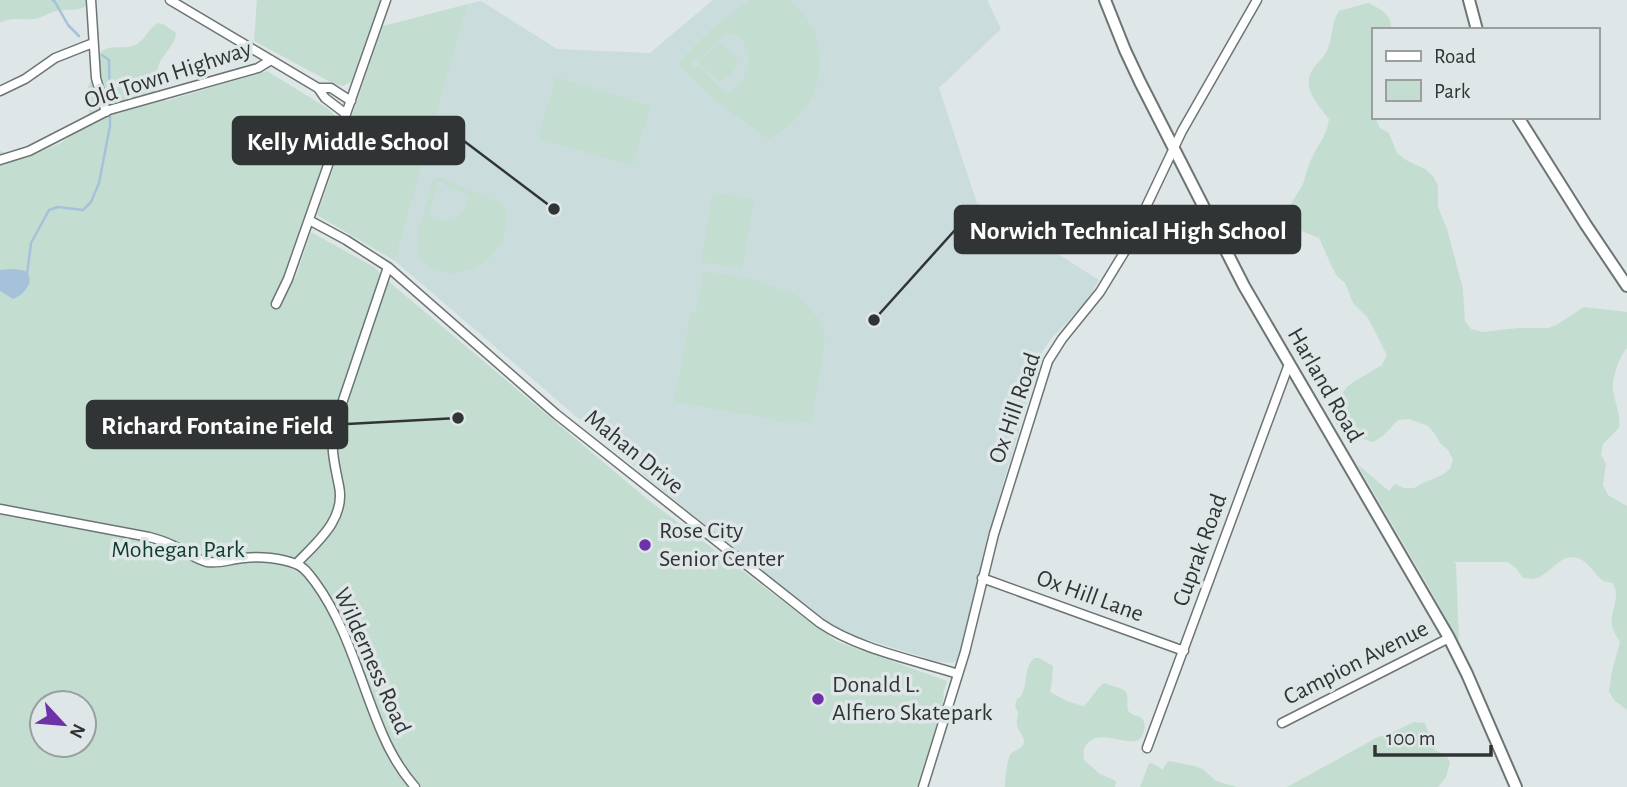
<svg xmlns="http://www.w3.org/2000/svg" width="1627" height="787" font-family="'Alegreya Sans',sans-serif">
  <style>
    .built { fill: #cbdcdd }
    .green { fill: #c3ded0; fill-rule: evenodd }
    .water { fill: #a5c2da }
    .lines { fill: none; stroke-linecap: round; stroke-linejoin: round }
    .stream { stroke: #a5c2da; stroke-width: 2.5 }
    .street-casing { stroke: #6d7474; stroke-width: 11 }
    .secondary-casing { stroke: #6d7474; stroke-width: 14 }
    .street { stroke: #fff; stroke-width: 8 }
    .secondary { stroke: #fff; stroke-width: 10 }
    .poi-dot { fill: #6e32a8; stroke: #dfe6e7; stroke-width: 2.5 }
    .labels { text-anchor: middle; dominant-baseline: central; stroke-width: 7; stroke-linejoin: round; paint-order: stroke }
    .street-label { font-size: 24px; fill: #313434; stroke: #dfe6e7 }
    .poi-label { font-size: 24px; fill: #313434; stroke: #dfe6e7; text-anchor: start }
    .park-label { font-size: 24px; fill: #0c3d2a; stroke: #dfe6e7 }
    .leader { fill: none; stroke: #313434; stroke-width: 2.5 }
    .callout-dot { fill: #313434; stroke: #dfe6e7; stroke-width: 2.5 }
    .callout { fill: #313434; stroke: #313434; stroke-width: 2.5 }
    .callout-label { font-size: 26px; text-anchor: middle; font-weight: bold; fill: #fff }
  </style>
  <rect width="100%" height="100%" fill="#dfe6e7"/>
  <path class="built" d="M713 0H987L1001 29 939 88 977 203 1099 280 1086 302 1052 338 1042 352 1000 494 961 654 956 661 951 663 936 661 855 636 835 626 812 611 650 480 395 261 468 4 481 1 557 49 650 53Z"/>
  <path class="green" d="M0 0H94V2C76 13 73 8 56 11 48 13 41 18 34 19 21 20 12 17 0 23Z
    M257 0H381L351 82 343 86 334 84 254 41Z
    M749 0H790C840 42 824 114 768 139L712 98 680 66V60L712 28ZM726 33C756 36 755 79 728 93L724 91 699 66 694 67 691 63 694 58 699 59Z
    M1368 3C1381 9 1392 14 1391 30H1373V117H1375L1380 128 1389 133 1397 153 1406 160 1425 169 1433 176 1438 186V207L1447 229 1463 289 1465 321 1471 329 1482 332 1518 328H1549L1558 324 1584 307 1627 312V348C1619 357 1612 377 1613 390 1615 405 1621 412 1619 428L1603 444 1601 454 1606 464 1603 485 1608 495 1627 506V710L1614 700 1609 691 1612 671 1620 642C1617 637 1613 631 1612 625 1610 609 1621 600 1613 583 1611 583 1604 581 1602 580 1593 573 1589 561 1577 558 1558 553 1550 577 1533 579 1531 579 1523 578 1522 577L1516 568 1508 562H1454L1456 564 1459 643 1427 584 1357 464 1389 491 1395 484 1404 488H1414L1423 483 1442 475 1450 469 1453 459 1448 450 1440 443 1435 434 1428 426 1409 419 1398 420 1383 436 1373 442 1363 439 1352 441 1343 436 1327 409 1331 399 1341 395 1347 387 1355 381 1382 365 1387 355 1368 318 1353 303 1345 283 1337 276 1332 267 1319 238 1299 230 1292 222C1289 201 1292 203 1302 186 1305 180 1307 167 1311 160 1318 143 1326 139 1329 119 1317 104 1299 85 1315 66 1320 60 1325 56 1328 48 1333 36 1331 23 1339 11Z
    M468 4 395 261 317 215 383 26Z
    M158 23 163 24 176 33C175 46 164 52 159 64 157 72 155 79 152 87L155 92 166 101 267 71 327 108 335 116 336 126 284 274 295 279 311 232 374 267 387 280 647 499 836 641 947 681 943 694 944 695 942 708 917 787H0V151L25 158 61 143 88 123 89 112 86 91 98 66V55C110 41 123 52 137 44 146 38 149 28 158 23ZM42 703H84V745H42Z
    M719 44C726 46 736 55 738 63 736 70 726 79 719 82L700 65V60Z
    M556 77 651 106 632 166 538 138Z
    M440 177 500 203C507 210 508 218 506 228 500 268 442 292 417 255L419 228 433 180ZM442 181 447 187 468 195C467 219 447 228 428 213L437 190 436 184Z
    M713 192 754 199 742 269 701 262Z
    M705 271 756 280 797 295 818 318 824 331 825 344 811 423 793 420 787 424 773 421 772 419 674 402 691 312H696L703 273Z
    M1034 658H1039L1053 666 1052 682 1050 692 1067 701 1083 706C1092 700 1095 689 1104 683 1110 686 1121 687 1125 691 1130 696 1125 706 1129 712 1133 716 1140 715 1143 720 1145 723 1145 728 1144 731 1139 755 1107 728 1090 741 1083 747 1083 751 1084 760L1100 774 1114 780 1116 782 1115 787H1005C1004 783 1008 758 1010 755 1013 750 1020 750 1023 745 1027 738 1018 732 1017 725 1016 721 1018 717 1018 714 1017 705 1014 712 1016 703 1018 694 1018 702 1022 694 1028 682 1023 670 1034 658Z
    M1414 722 1425 723 1434 749 1447 757 1450 762 1446 777 1438 787H1287L1378 737 1389 734Z
    M1169 761 1195 766 1204 770 1216 781 1237 787H1140L1149 763 1154 764 1163 770 1165 765Z"/>
  <path class="water" d="M13 269C16 269 22 270 25 271 37 280 23 296 13 299L0 291V270Z"/>
  <g class="lines">
    <path class="stream" d="M53 0 55 2 68 25 79 36
      M102 55 109 60 110 103
      M27 274 31 243 49 210 58 207 83 210 91 202 99 183 110 126V117"/>
    <defs>
      <path id="street" d="M91 0 96 78 106 112
        M170 0 318 88 325 98 346 114
        M318 88H331L351 101
        M0 91 25 79 55 58 93 43
        M0 160 29 151 109 110 258 68 271 60
        M309 220 346 240 388 267 556 414 820 623C858 649 914 660 958 674
        M276 304 288 279 386 0
        M0 509 149 537C157 539 166 542 174 546 185 551 195 559 207 562 220 564 231 559 244 558 260 556 281 558 296 564 305 567 310 576 315 582 348 627 360 682 382 733 390 752 401 771 415 787
        M296 564C317 542 346 519 339 486 335 466 330 447 334 427L388 267
        M982 578 1184 651
        M1282 723 1449 638
        M1147 748 1289 364
        M923 787 965 652 994 534 1048 361 1062 339 1100 292 1125 251 1182 131 1257 0"/>
      <path id="secondary" d="M1105 0 1125 50 1140 82 1244 286 1448 636 1467 674 1516 787
        M1469 0 1477 30
        M1518 117 1586 225 1627 286"/>
    </defs>
    <use href="#street" class="street-casing"/>
    <use href="#secondary" class="secondary-casing"/>
    <use href="#street" class="street"/>
    <use href="#secondary" class="secondary"/>
  </g>
  <g class="poi-dot">
    <circle cx="645" cy="545" r="7"/>
    <circle cx="818" cy="699" r="7"/>
  </g>
  <g class="labels">
    <g class="street-label">
      <text transform="translate(168 75) rotate(-18)">Old Town Highway</text>
      <text transform="translate(1325 385) rotate(60)">Harland Road</text>
      <text transform="translate(1015 408) rotate(-71)">Ox Hill Road</text>
      <text transform="translate(634 452) rotate(39)">Mahan Drive</text>
      <text transform="translate(1200 550) rotate(-70)">Cuprak Road</text>
      <text transform="translate(1090 596) rotate(20)">Ox Hill Lane</text>
      <text transform="translate(372 661) rotate(66)">Wilderness Road</text>
      <text transform="translate(1356 663) rotate(-27)">Campion Avenue</text>
    </g>
    <g class="poi-label">
      <text x="659" y="531">Rose City<tspan x="659" dy="28">Senior Center</tspan></text>
      <text x="832" y="685">Donald L.<tspan x="832" dy="28">Alfiero Skatepark</tspan></text>
    </g>
    <g class="park-label">
      <text x="178" y="550">Mohegan Park</text>
    </g>
  </g>
  <path class="leader" d="M554 209L464 141M874 320L955 230M458 418L347 424"/>
  <g class="callout-dot">
    <circle cx="554" cy="209" r="7"/>
    <circle cx="874" cy="320" r="7"/>
    <circle cx="458" cy="418" r="7"/>
  </g>
  <g class="callout">
    <rect x="233" y="117" width="231" height="47" rx="7"/>
    <rect x="955" y="206" width="345" height="47" rx="7"/>
    <rect x="87" y="401" width="260" height="47" rx="7"/>
  </g>
  <g class="callout-label">
    <text x="348" y="150">Kelly Middle School</text>
    <text x="1128" y="239">Norwich Technical High School</text>
    <text x="217" y="434">Richard Fontaine Field</text>
  </g>
  <rect x="1372" y="28" width="228" height="91" fill="#dfe6e7" stroke="#999f9f" stroke-width="2"/>
  <rect x="1386" y="51" width="35" height="10" fill="#ffffff" stroke="#999f9f" stroke-width="2"/>
  <text x="1434" y="63" font-size="21" fill="#313434">Road</text>
  <rect x="1386" y="80" width="35" height="21" fill="#c3ded0" stroke="#999f9f" stroke-width="2"/>
  <text x="1434" y="98" font-size="21" fill="#313434">Park</text>
  <g transform="translate(63 724) rotate(116)"><circle r="33" fill="#dfe6e7" stroke="#999f9f" stroke-width="2"/>
  <path d="M0-5L12 26L0 18L-12 26Z" fill="#6e32a8"/>
  <text y="-10" font-size="19" font-weight="bold" text-anchor="middle" fill="#313434">N</text>
  </g>
  <path d="M1375 745v10h116v-10" fill="none" stroke="#313434" stroke-width="3.5"/>
  <text x="1386" y="745" font-size="21" fill="#313434" stroke="#dfe6e7" stroke-width="5" paint-order="stroke">100 m</text>
</svg>
